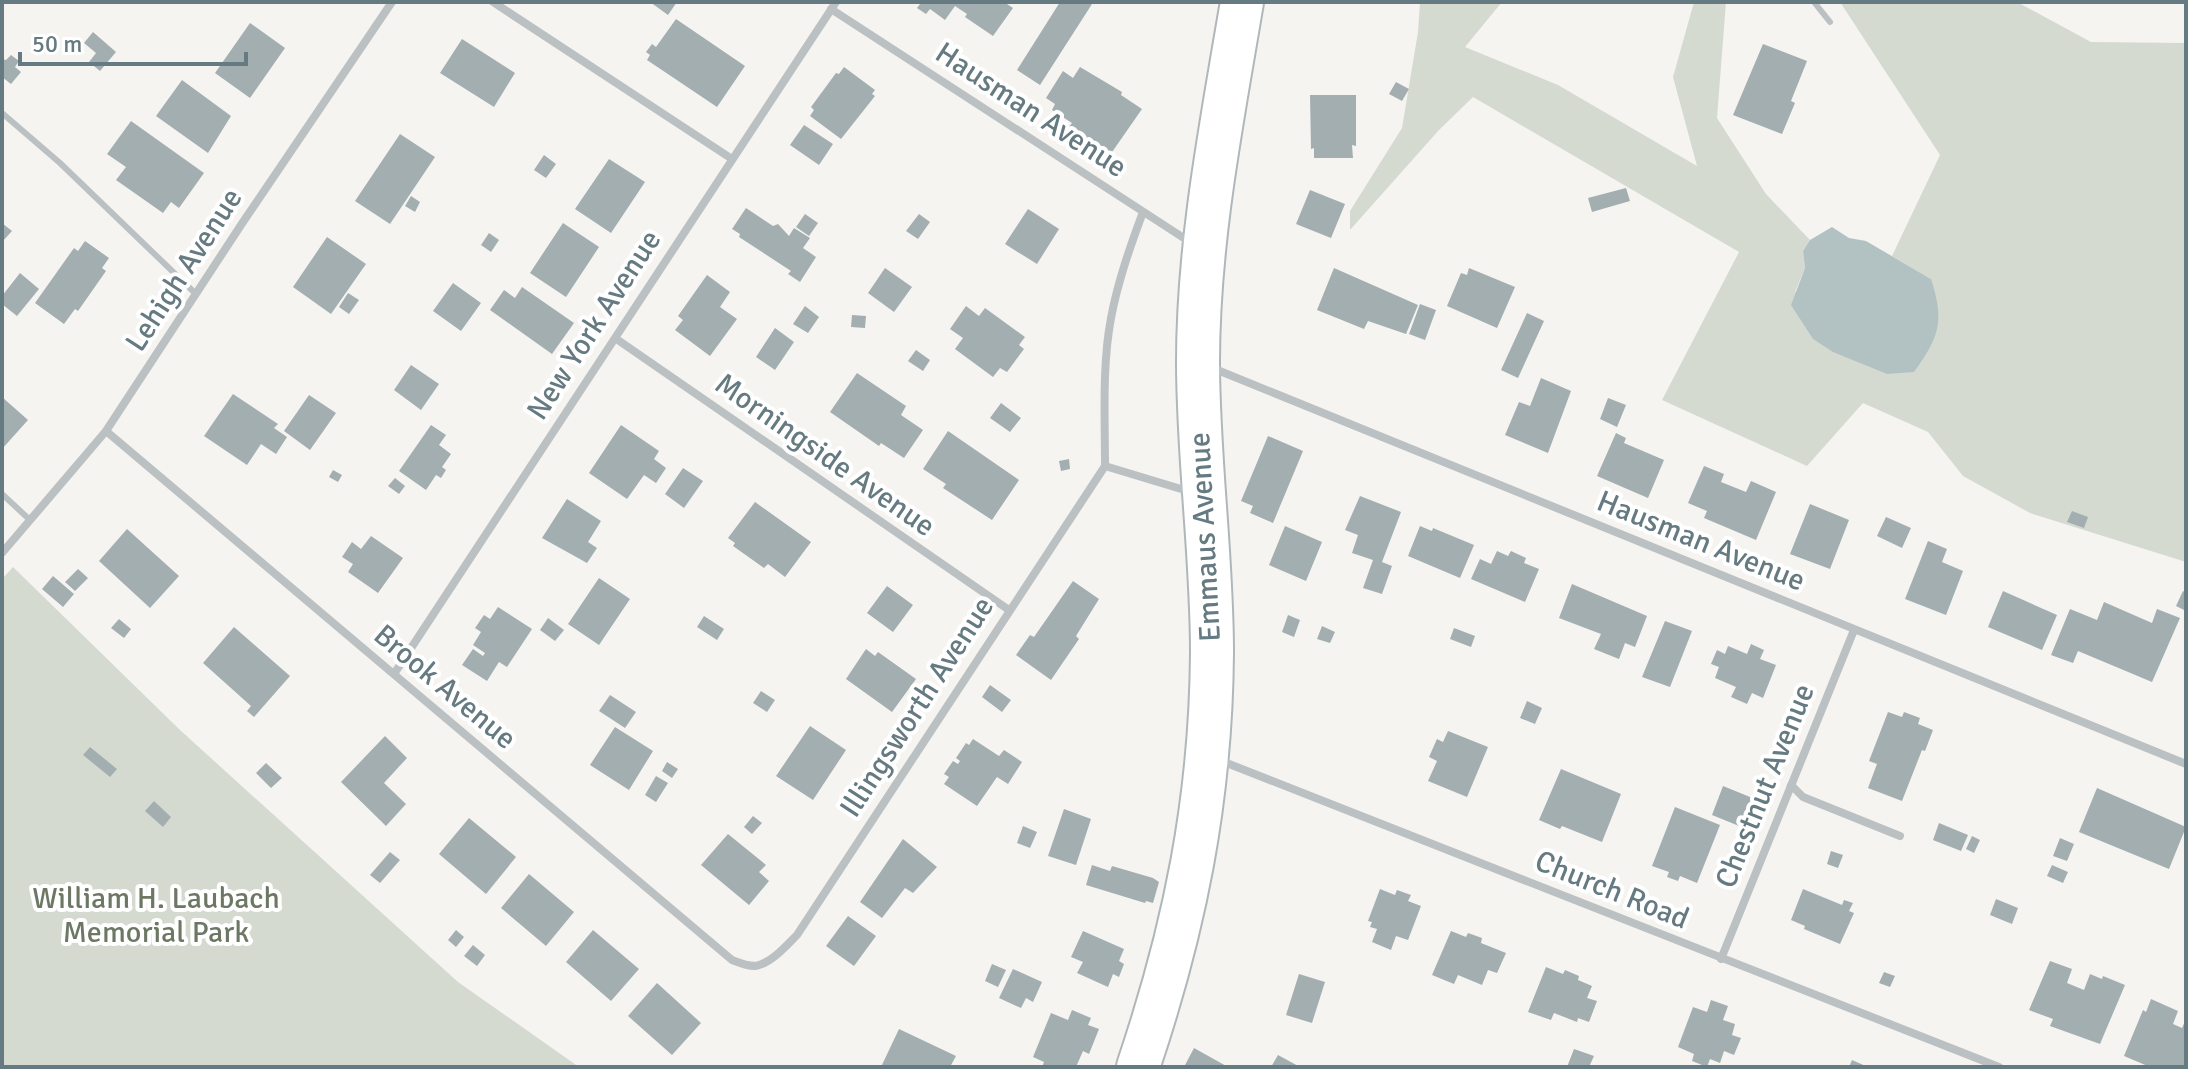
<svg xmlns="http://www.w3.org/2000/svg" width="2188" height="1069" font-family="Signika,sans-serif">
  <style>
    .green { fill: #d5dad1 }
    .water { fill: #b2c2c3 }
    .building { fill: #a3aeb1 }
    .lines { fill: none; stroke-linecap: round; stroke-linejoin: round }
    .secondary-casing { stroke: #b0b7ba; stroke-width: 46 }
    .lane { stroke: #bbc1c3; stroke-width: 6 }
    .street { stroke: #bbc1c3; stroke-width: 8 }
    .secondary { stroke: #fff; stroke-width: 42 }
    .labels { text-anchor: middle; dominant-baseline: central; stroke-width: 8; stroke-linejoin: round; paint-order: stroke }
    .street-label { font-size: 30px; fill: #657a81; stroke: #fff }
    .park-label { font-size: 30px; fill: #6c7864; stroke: #fff }
  </style>
  <rect width="100%" height="100%" fill="#f5f4f1"/>
  <path class="green" d="M1420 2H1502L1465 47 1558 85 1697 166 1673 77 1694 2H1726L1717 118 1766 194 1810 240 1803 251 1805 268 1795 292 1931 279 1892 256 1940 155 1840 2H2017L2091 42 2186 43V562L2030 513 1963 476 1928 432 1863 403 1807 466 1662 400 1739 252 1473 97 1439 130 1350 230V211L1402 128 1418 32Z
    M13 567 180 730 458 982 579 1067H2V579Z"/>
  <path class="water" d="M1832 227 1849 238 1866 241 1931 279C1945 322 1939 337 1914 372L1887 374 1833 352 1813 339 1791 305 1805 268 1803 251 1810 240Z"/>
  <path class="building" d="M650 2H677L668 15Z
    M917 2H1004L1013 8 993 36 965 17 967 14 955 6 945 20 930 9 926 14 917 8 920 4Z
    M1060 2H1088L1092 4 1040 85 1017 70Z
    M676 19 745 66 717 107 647 60 650 55 646 52 652 44 656 47Z
    M250 23 285 48 250 98 215 73Z
    M93 32 116 52 100 71 89 62 96 53 84 43Z
    M462 39 515 73 494 107 440 73Z
    M1763 44 1807 61 1791 101 1795 103 1782 134 1733 115Z
    M11 55 19 61 15 67 21 72 11 84 2 77V59L6 60Z
    M844 67 875 90 872 94 875 96 841 139 810 116 814 110 811 107 836 73 839 74Z
    M1080 67 1122 92 1121 95 1142 109 1110 155 1068 128 1072 123 1052 110 1055 104 1046 98 1063 71 1073 78Z
    M182 80 231 116 208 153 156 116Z
    M1396 82 1409 89 1402 101 1389 94Z
    M1310 95H1356V146L1352 145 1353 158H1314V148L1311 149Z
    M131 121 204 173 179 208 171 202 163 213 116 180 126 167 107 154Z
    M804 125 833 144 819 165 790 145Z
    M400 134 435 157 390 224 355 201Z
    M544 155 556 164 546 178 534 170Z
    M609 159 645 182 611 233 575 209Z
    M1626 188 1630 201 1592 212 1588 198Z
    M1310 190 1345 204 1331 238 1296 224Z
    M411 196 420 202 415 212 405 206Z
    M746 208 773 226 778 224 789 236 794 228 810 238 803 248 816 257 800 282 788 274 791 271 739 237 740 234 732 229Z
    M1028 209 1059 229 1037 264 1005 244Z
    M805 214 818 223 809 236 796 227Z
    M919 214 930 222 918 239 906 231Z
    M2 223 12 231 2 242Z
    M563 223 599 247 566 297 530 273Z
    M489 233 499 240 491 252 481 245Z
    M327 237 366 264 331 314 293 287Z
    M85 241 109 258 102 268 106 271 78 311 75 309 64 324 35 303 74 248 78 251Z
    M885 268 912 287 894 312 868 293Z
    M1334 268 1418 305 1406 334 1368 321 1364 329 1317 310Z
    M1469 268 1515 287 1497 328 1447 306 1461 273 1467 275Z
    M20 273 39 289 17 316 2 304V296Z
    M707 275 730 292 720 307 737 319 710 356 675 330 683 320 678 316Z
    M453 283 481 303 461 331 433 311Z
    M522 287 574 323 552 354 490 310 504 290 515 298Z
    M348 293 359 300 349 314 339 307Z
    M1420 304 1436 310 1425 340 1409 334Z
    M805 306 819 317 808 333 793 324Z
    M966 306 979 316 985 308 1025 337 1019 345 1024 349 1007 372 1000 368 993 377 955 349 963 338 950 329Z
    M1527 313 1544 321 1518 378 1501 370Z
    M852 315 866 316 865 328 851 327Z
    M775 328 794 342 775 370 756 357Z
    M916 350 930 360 923 371 908 361Z
    M411 365 439 384 421 410 394 390Z
    M857 373 906 406 901 415 923 430 904 458 881 443 879 446 830 412Z
    M1541 378 1571 391 1548 453 1505 435 1519 402 1530 406Z
    M233 394 278 424 274 428 287 437 276 454 261 444 247 465 204 436Z
    M309 395 336 413 310 450 284 431Z
    M2 397 28 420 2 449Z
    M1608 398 1626 405 1617 427 1600 419Z
    M1001 403 1021 418 1010 432 990 418Z
    M431 425 446 435 439 445 451 454 442 467 446 470 441 478 436 475 426 490 399 471Z
    M621 425 659 451 654 459 666 468 656 483 644 475 627 499 589 473Z
    M948 431 1019 480 992 520 943 488 946 484 923 469Z
    M1616 433 1626 438 1624 443 1664 460 1648 498 1597 476Z
    M1268 436 1303 451 1273 523 1250 513 1253 506 1241 501Z
    M1069 459 1070 469 1061 471 1059 461Z
    M1704 466 1724 474 1721 482 1746 492 1751 481 1776 492 1756 540 1704 518 1707 511 1688 503Z
    M683 468 703 481 684 508 665 494Z
    M333 470 342 475 338 482 329 477Z
    M395 478 405 486 399 494 388 486Z
    M1360 496 1401 512 1382 562 1392 566 1382 594 1363 588 1373 560 1352 553 1358 535 1345 530Z
    M567 499 601 521 588 542 597 548 587 563 542 538Z
    M755 502 811 542 785 577 768 564 764 568 733 546 735 543 728 538Z
    M1810 504 1849 520 1830 569 1790 554Z
    M2072 511 2088 517 2084 528 2067 522Z
    M1886 517 1911 528 1902 548 1877 536Z
    M1285 526 1322 542 1306 581 1269 565Z
    M1420 526 1432 531 1433 528 1474 545 1460 578 1408 556Z
    M127 529 179 576 150 608 99 561Z
    M371 536 403 558 378 593 348 572 353 564 342 557 352 542 361 549Z
    M1928 541 1947 549 1942 562 1963 571 1946 615 1905 599Z
    M1497 551 1508 556 1511 551 1526 558 1524 563 1539 569 1525 602 1471 579 1480 559 1491 564Z
    M78 569 88 578 75 591 65 582Z
    M53 576 74 594 63 607 42 589Z
    M599 578 630 599 599 645 568 624Z
    M1073 581 1099 599 1076 636 1079 639 1051 680 1016 655 1030 635 1034 637Z
    M1572 584 1647 616 1635 647 1625 643 1619 659 1594 649 1601 634 1559 618Z
    M887 586 913 605 893 632 867 613Z
    M2003 591 2057 615 2042 650 1988 627Z
    M2183 591 2186 593V611L2176 606Z
    M2104 602 2152 623 2157 609 2180 618 2152 682 2078 651 2073 663 2051 655 2070 609 2097 620Z
    M498 607 532 629 507 667 499 662 487 681 462 665 473 649 483 656 485 653 473 645 481 632 475 628 484 615 490 619Z
    M1288 615 1300 620 1294 637 1282 632Z
    M704 616 724 629 717 640 697 627Z
    M548 618 564 630 555 641 540 630Z
    M119 619 131 629 124 638 111 628Z
    M1665 621 1692 631 1670 687 1642 677Z
    M1322 626 1335 632 1330 643 1317 639Z
    M234 627 290 676 254 717 247 711 251 706 203 663Z
    M1454 628 1475 636 1471 647 1450 639Z
    M1751 644 1764 650 1760 659 1776 665 1763 698 1752 693 1747 704 1731 697 1736 687 1715 678 1719 667 1711 664 1717 650 1725 654 1728 646 1747 654Z
    M866 649 875 656 878 652 916 679 892 712 846 679Z
    M990 685 1011 700 1002 712 982 697Z
    M761 691 775 700 767 712 753 703Z
    M610 695 636 712 625 728 599 711Z
    M1527 701 1542 708 1535 724 1520 718Z
    M1888 712 1902 717 1904 712 1920 718 1918 724 1933 730 1925 751 1922 750 1902 801 1868 788 1877 764 1869 761Z
    M810 726 846 750 813 800 776 776Z
    M615 727 653 751 629 790 590 765Z
    M1448 731 1488 747 1467 797 1428 781 1437 761 1429 757 1437 739 1443 742Z
    M385 736 407 758 384 783 406 804 386 826 341 782Z
    M973 739 999 756 1004 750 1022 762 1008 784 997 777 977 806 944 784 949 777 944 774 953 761 958 764 960 761 956 758 966 743 969 745Z
    M90 747 117 769 110 777 83 755Z
    M667 762 678 769 672 778 662 771Z
    M266 763 282 778 271 788 256 773Z
    M1561 769 1621 794 1602 842 1562 826 1560 829 1539 820Z
    M656 776 668 783 656 802 645 795Z
    M1723 786 1755 799 1744 828 1712 815Z
    M2097 788 2186 827 2169 869 2079 832Z
    M154 801 171 817 163 827 145 811Z
    M1675 807 1720 825 1697 883 1680 876 1678 881 1667 877 1669 872 1652 866Z
    M1064 809 1091 819 1076 865 1048 856Z
    M753 816 762 823 752 834 744 827Z
    M469 818 516 857 486 894 439 854Z
    M1939 823 1968 835 1961 851 1933 840Z
    M1023 826 1037 832 1030 848 1017 843Z
    M728 834 766 865 759 872 769 881 749 905 701 865Z
    M1972 836 1980 840 1974 853 1966 849Z
    M2060 838 2074 844 2067 861 2053 856Z
    M903 839 937 867 913 893 905 888 882 918 860 902Z
    M1831 851 1843 855 1838 868 1827 864Z
    M390 852 400 860 380 883 370 875Z
    M1092 865 1110 871 1112 866 1153 878 1159 882 1153 903 1146 901 1145 903 1086 885Z
    M2052 865 2068 872 2063 883 2047 876Z
    M529 874 574 912 546 946 501 908Z
    M1380 889 1395 895 1397 890 1411 895 1408 901 1421 906 1408 940 1396 936 1391 950 1372 942 1377 929 1370 927 1372 922 1368 921Z
    M1803 889 1842 905 1844 900 1853 903 1849 911 1854 913 1840 944 1804 929 1805 926 1791 920Z
    M1996 899 2018 908 2012 924 1990 915Z
    M848 916 876 936 854 966 826 946Z
    M456 930 464 937 456 947 448 940Z
    M593 930 639 969 611 1001 566 962Z
    M1083 931 1124 949 1119 961 1124 964 1119 977 1113 974 1108 987 1077 973 1083 962 1071 957Z
    M1451 931 1466 937 1468 933 1482 938 1481 943 1506 953 1497 973 1488 970 1482 985 1458 975 1454 984 1432 975Z
    M473 945 485 955 477 966 464 956Z
    M2050 961 2072 969 2067 983 2084 990 2090 974 2102 979 2103 976 2125 985 2100 1044 2050 1026 2053 1019 2029 1010Z
    M992 964 1006 970 998 987 985 981Z
    M1546 967 1563 974 1565 970 1579 976 1578 980 1592 986 1587 998 1597 1001 1589 1022 1578 1018 1577 1022 1554 1013 1551 1020 1528 1012Z
    M1013 969 1042 982 1033 1002 1026 998 1021 1008 999 998Z
    M1884 972 1895 976 1890 987 1879 983Z
    M1299 974 1325 982 1312 1023 1286 1015Z
    M657 983 701 1023 672 1055 628 1016Z
    M2151 999 2178 1011 2173 1024 2182 1028 2186 1019V1067H2150L2124 1056 2143 1010 2146 1012Z
    M1711 1000 1728 1006 1723 1020 1735 1024 1732 1035 1741 1038 1734 1055 1724 1051 1720 1063 1710 1059 1707 1067 1692 1061 1694 1054 1678 1047 1693 1007 1707 1012Z
    M1072 1010 1091 1018 1088 1025 1099 1029 1089 1054 1083 1051 1076 1067H1042L1044 1062 1033 1057 1051 1013 1068 1020Z
    M899 1029 956 1056 950 1067H881Z
    M1194 1048 1228 1067H1184Z
    M1574 1049 1594 1056 1589 1067H1567Z
    M1278 1055 1300 1067H1271Z
    M1852 1060 1868 1067H1849Z"/>
  <g class="lines">
    <defs>
      <path id="secondary" d="M1138 1067C1185 928 1211 799 1212 652 1212 555 1198 459 1198 362 1198 241 1222 121 1242 2"/>
    </defs>
    <use href="#secondary" class="secondary-casing"/>
    <path class="lane" d="M1814 2 1830 22
      M2 113 60 163 196 294
      M2 494 30 520"/>
    <path class="street" d="M493 2 732 159
      M831 9 1193 244
      M615 338 1009 610
      M1210 367 2186 764
      M106 431 732 960C740 963 752 968 759 965 773 961 787 945 797 935L1105 466 1191 492
      M1105 466C1105 417 1102 366 1111 318 1118 281 1130 247 1143 212
      M2 553 106 431 241 225 392 2
      M394 674 836 2
      M1219 760 1999 1067
      M1791 785 1803 797 1900 836
      M1721 959 1854 630"/>
    <use href="#secondary" class="secondary"/>
  </g>
  <g class="labels">
    <g class="street-label">
      <text transform="translate(1031 110) rotate(33)">Hausman Avenue</text>
      <text transform="translate(184 270) rotate(-57)">Lehigh Avenue</text>
      <text transform="translate(594 325) rotate(-57)">New York Avenue</text>
      <text transform="translate(825 455) rotate(35)">Morningside Avenue</text>
      <text transform="translate(1205 537) rotate(-93)">Emmaus Avenue</text>
      <text transform="translate(1701 541) rotate(22)">Hausman Avenue</text>
      <text transform="translate(445 687) rotate(40)">Brook Avenue</text>
      <text transform="translate(917 707) rotate(-57)">Illingsworth Avenue</text>
      <text transform="translate(1765 786) rotate(-68)">Chestnut Avenue</text>
      <text transform="translate(1612 890) rotate(22)">Church Road</text>
    </g>
    <g class="park-label">
      <text x="156" y="898">William H. Laubach<tspan x="156" dy="34">Memorial Park</tspan></text>
    </g>
  </g>
  <rect width="2188" height="1069" fill="none" stroke="#657a81" stroke-width="8"/>
  <path d="M20 52v12h226v-12" fill="none" stroke="#657a81" stroke-width="4"/>
  <text x="32" y="52" font-size="24" fill="#657a81" stroke="#ffffff" stroke-width="6" paint-order="stroke">50 m</text>
</svg>
